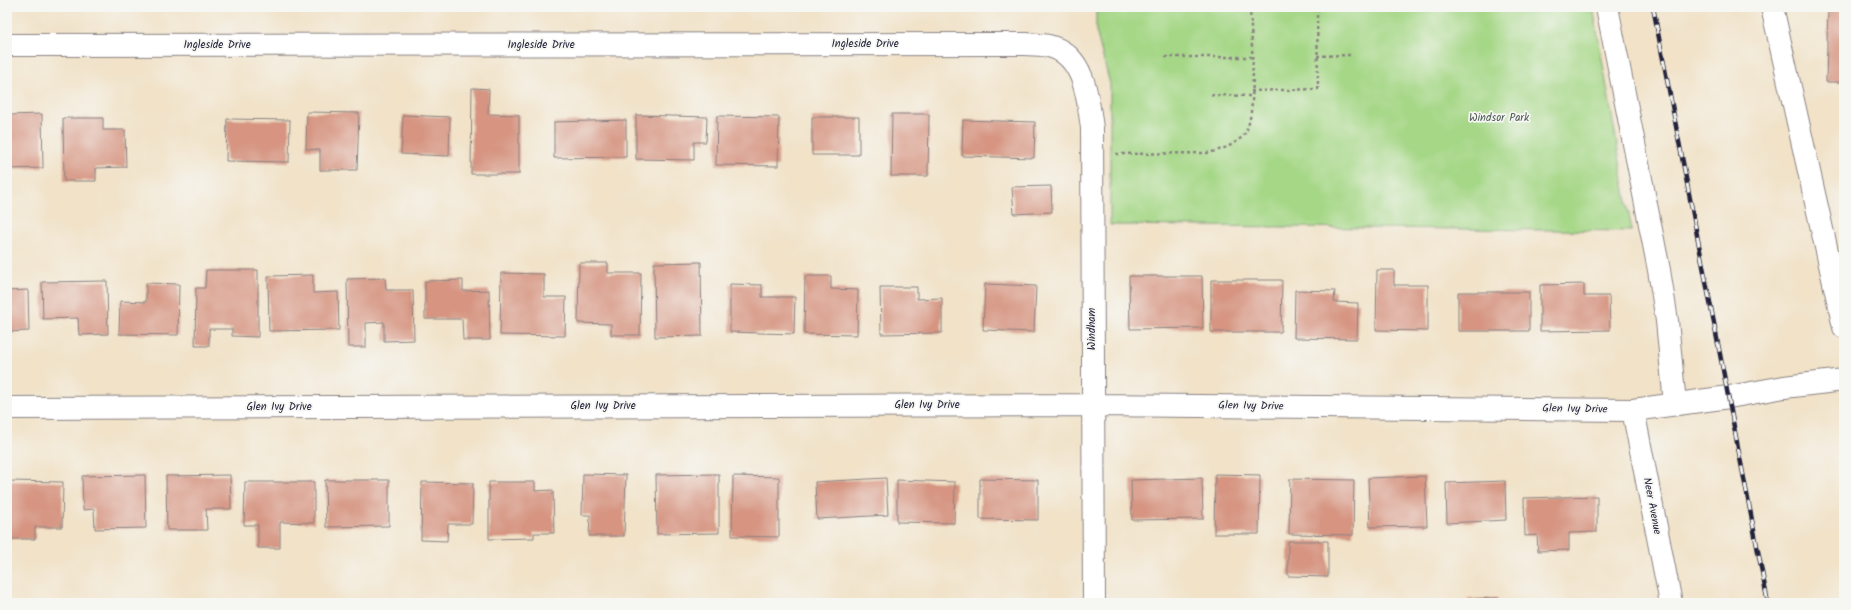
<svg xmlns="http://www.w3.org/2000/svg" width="1851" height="610" font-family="Kalam,sans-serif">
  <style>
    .green { fill: #a5d786; stroke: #647c60 }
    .building { fill: #d69481 }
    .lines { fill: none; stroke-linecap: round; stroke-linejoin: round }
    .minor-casing { stroke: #8a8282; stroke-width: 24 }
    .path { stroke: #8a8282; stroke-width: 2.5; stroke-dasharray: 3 3; stroke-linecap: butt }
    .minor { stroke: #fff; stroke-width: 22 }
    .rail-casing { stroke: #22223b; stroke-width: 4.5 }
    .rail { stroke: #f6f6f2; stroke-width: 3; stroke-dasharray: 9; stroke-linecap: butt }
    .labels { text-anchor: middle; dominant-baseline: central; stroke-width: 3.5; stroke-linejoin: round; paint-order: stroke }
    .street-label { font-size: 11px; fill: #22223b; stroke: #f6f6f2 }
    .park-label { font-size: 11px; fill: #495852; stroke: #f6f6f2 }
  </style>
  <rect width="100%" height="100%" fill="#f6f6f2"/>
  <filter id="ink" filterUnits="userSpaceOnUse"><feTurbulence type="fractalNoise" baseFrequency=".025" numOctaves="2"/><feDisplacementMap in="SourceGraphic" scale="8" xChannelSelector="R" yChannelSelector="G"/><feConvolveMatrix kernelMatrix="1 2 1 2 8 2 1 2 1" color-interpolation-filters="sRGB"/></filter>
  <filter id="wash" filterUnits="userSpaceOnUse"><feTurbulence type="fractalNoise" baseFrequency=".012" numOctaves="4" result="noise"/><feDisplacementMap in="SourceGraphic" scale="16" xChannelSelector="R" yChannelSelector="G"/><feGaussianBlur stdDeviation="0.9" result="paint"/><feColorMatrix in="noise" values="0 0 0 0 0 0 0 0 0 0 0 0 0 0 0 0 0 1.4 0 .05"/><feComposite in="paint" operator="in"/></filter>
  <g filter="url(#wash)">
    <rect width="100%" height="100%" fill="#f1e2c8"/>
    <path class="green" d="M1096 7H1593L1632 231 1110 225V84L1096 31Z"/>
    <g id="blocks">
      <path class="building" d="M1828 7H1844V82H1826Z
        M472 88 489 89 488 114 519 115V174H471Z
        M307 112 359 113 357 170H320V150L306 149Z
        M42 114 43 168 7 169V115Z
        M892 114H929L928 176H891Z
        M403 115 450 117 449 156 401 154Z
        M636 115 707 117 706 142H694V160L636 159Z
        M717 116 779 117 778 166 716 165Z
        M812 117H859V155H812Z
        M63 118H103V130H125L126 167 96 168V181H64Z
        M227 119 290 120 289 162 226 161Z
        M626 120V157L554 158V122Z
        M963 120 1035 122 1034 158 962 156Z
        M1843 149H1844V179L1842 178Z
        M1051 186 1052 212 1014 214 1012 187Z
        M701 262 702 336 655 337 654 263Z
        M579 263H608V273H641L640 335H611V324L578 323Z
        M206 270H258V337L232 336V329H209V346H195L196 288H205Z
        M1377 270H1394V285H1428V331L1376 330Z
        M501 273 544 274V297H566L565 336 500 335Z
        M313 275V293L338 292 339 330 269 331 268 276Z
        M805 276H831V289L858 290 857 335 804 334Z
        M1129 276H1202L1203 328 1130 329Z
        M385 278 386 290H413L414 340 384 341V322L366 323V347H348L347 279Z
        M463 280V291L489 290 490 340H463L462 319H425V281Z
        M1211 280H1282L1281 332H1211Z
        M107 281 108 334 79 335 78 318 43 319 42 282Z
        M146 283 179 284 178 335 119 334 120 301 146 302Z
        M730 284 762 285V297H795L794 334 730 332Z
        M985 284 1036 286 1034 332 983 330Z
        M1584 284V296H1609L1610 330 1540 331V285Z
        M880 287H917V299L942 298V333L881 334Z
        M28 290 29 331 7 332V291Z
        M1295 290 1335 291 1334 302 1358 303 1357 339 1294 338Z
        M1458 292H1529V331H1458Z
        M583 474 626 475 624 536H589L590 515H582Z
        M719 474V533L657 534 656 475Z
        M1215 474 1260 475 1259 534H1214Z
        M145 475 146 528 95 529 94 509 83 510 82 476Z
        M230 475 231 509H206L207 530H167L166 476Z
        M733 476 779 477V537L732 536Z
        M1425 476 1427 526 1370 527 1368 478Z
        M886 478 888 515 817 519 815 482Z
        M1202 478 1203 519 1132 520 1131 480Z
        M980 479 1038 480V520L980 519Z
        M1290 479 1354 480 1353 535 1289 534Z
        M325 480H389V526L326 527Z
        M897 480 955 482 954 523 897 522Z
        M7 481 63 482 62 527H35V539H7Z
        M1505 481 1506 520 1447 523 1446 483Z
        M245 482H314V523L280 522V548H258V525H244Z
        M422 482 473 483 472 524H448L447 541 421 540Z
        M489 482H535V491L553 490 554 533H534V538L489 539Z
        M1597 496V532L1569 533V550L1538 551 1537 535 1525 536 1524 498Z
        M1288 541H1328V577L1288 576Z
        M1498 598V603H1468V599Z"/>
    </g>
  </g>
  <g filter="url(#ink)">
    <use href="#blocks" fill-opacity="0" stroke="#8a8282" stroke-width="1"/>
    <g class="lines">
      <defs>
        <path id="minor" d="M1607 7 1659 270 1667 321 1675 404
          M1772 7 1844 327
          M7 45 1025 44C1033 45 1044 44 1052 47 1085 57 1088 100 1092 128L1094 603
          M7 408 1092 405 1633 410 1729 397 1784 387 1844 380
          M1633 410 1671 603"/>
      </defs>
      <use href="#minor" class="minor-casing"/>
      <path class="path" d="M1317 56 1350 55
        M1165 57H1251
        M1251 91 1318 89 1317 7
        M1211 95 1252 96
        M1116 154 1207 153C1221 150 1237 145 1245 133 1258 112 1251 35 1250 7"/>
      <use href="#minor" class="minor"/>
      <defs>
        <path id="rail" d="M1653 7 1768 603"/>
      </defs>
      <use href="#rail" class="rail-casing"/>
      <use href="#rail" class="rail"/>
    </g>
  </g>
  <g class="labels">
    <g class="street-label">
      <text x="865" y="44">Ingleside Drive</text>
      <text x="217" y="45">Ingleside Drive</text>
      <text x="541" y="45">Ingleside Drive</text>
      <text transform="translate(1092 329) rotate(-90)">Windham</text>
      <text x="927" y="405">Glen Ivy Drive</text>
      <text x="603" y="406">Glen Ivy Drive</text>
      <text transform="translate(1251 406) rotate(1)">Glen Ivy Drive</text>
      <text x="279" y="407">Glen Ivy Drive</text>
      <text transform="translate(1575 409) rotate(1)">Glen Ivy Drive</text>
      <text transform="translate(1652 506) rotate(79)">Neer Avenue</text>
    </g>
    <g class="park-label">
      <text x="1499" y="118">Windsor Park</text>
    </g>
  </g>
  <rect width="1851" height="610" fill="none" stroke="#f6f6f2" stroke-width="24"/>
</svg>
